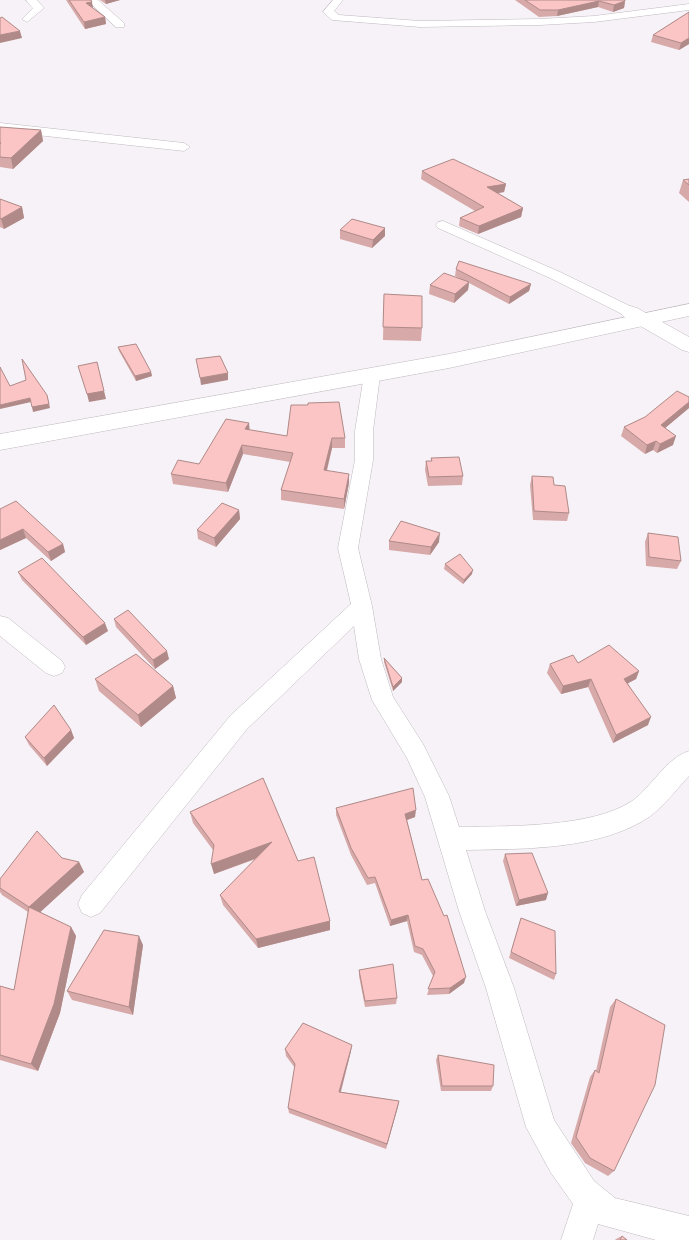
<svg xmlns="http://www.w3.org/2000/svg" width="689" height="1240" font-family="Lora,serif">
  <style>
    .lines { fill: none; stroke-linecap: round; stroke-linejoin: round }
    .street-casing { stroke: #bfbabe; stroke-width: 1 }
    .secondary-casing { stroke: #bfbabe; stroke-width: 1 }
    .primary-casing { stroke: #bfbabe; stroke-width: 1 }
    .street { fill: #fff; fill-rule: evenodd }
    .secondary { fill: #fff; fill-rule: evenodd }
    .primary { fill: #fff; fill-rule: evenodd }
    .wall { fill: #d7a9a9 }
    .shaded-wall { fill: #af8a89 }
    .building { fill: #fac5c4; stroke: #af8a89 }
  </style>
  <rect width="100%" height="100%" fill="#f7f2f7"/>
  <g class="lines">
    <defs>
      <path id="street" d="M26 0H37L44 8 27 22 22 19 33 8Z
        M87 0H98L124 23V27H116Z
        M333 0H343L334 11 339 15 420 21 540 19 594 16 689 4V10L594 22 540 25 420 27 332 20 323 12Z
        M0 123 184 143 190 147 184 151 0 131Z
        M443 221 560 272 636 309 638 312 636 315H624L550 278 438 228 436 225 438 222Z
        M372 370 378 371 380 375 373 431V460L358 548 372 606 381 659 393 697 423 744 449 796 459 827C507 826 592 828 632 801 652 787 665 759 689 751V776C676 790 664 806 649 817 600 850 523 849 466 850L485 911 514 988 554 1120 594 1181 615 1198 689 1216V1240H656L598 1224 593 1240H561L573 1204 551 1173 526 1127 486 988 459 911 425 797 407 758 372 700 359 659 354 626 247 729 100 913 91 917 82 913 78 904 82 895 231 715 351 604 338 548 355 460V431L364 375 366 371Z
        M0 616 8 618 62 661 65 667 62 673 54 676 46 673 0 636Z"/>
      <path id="secondary" d="M630 306 637 308 689 337V352L682 350 623 316 620 312 623 308Z"/>
      <path id="primary" d="M689 304V316L449 368 0 450V434L449 354Z"/>
    </defs>
    <use href="#street" class="street-casing"/>
    <use href="#secondary" class="secondary-casing"/>
    <use href="#primary" class="primary-casing"/>
    <use href="#street" class="street"/>
    <use href="#secondary" class="secondary"/>
    <use href="#primary" class="primary"/>
  </g>
  <path class="wall" d="M66 0H91L93 8 105 17 106 24 85 29Z
    M100 0H120L106 4Z
    M515 0H625V1L624 8 613 12 598 7 557 16 539 17Z
    M689 12V44L679 50 651 42 653 35Z
    M0 127 41 130 43 141 13 169 0 167Z
    M422 171 506 184 504 192 498 193 523 208 521 217 478 234 459 226 460 218 475 211 421 179Z
    M689 179V202L679 193 683 180Z
    M0 199 22 207 24 218 4 229 0 227Z
    M385 228V236L372 248 340 239V230Z
    M456 269 531 284 529 291 509 304 469 283 468 290 454 303 429 294 430 285 459 278 455 276Z
    M384 294 422 328 421 341 383 340Z
    M118 347 151 372 152 376 136 381 119 351Z
    M689 397V408L665 428 673 445 657 453 653 450 645 454 621 436 624 427Z
    M249 423V430L287 436 345 438V448H332L327 471 349 483 344 509 281 500V490L290 462 243 454 228 492 173 484 171 474 199 464Z
    M431 458 463 476 462 485 428 486 425 470 426 461H431Z
    M532 476 554 485 569 513 567 521 533 520 530 485Z
    M0 509 63 544 65 552 51 561 26 538 0 550Z
    M239 510 240 519 216 547 198 539 197 530Z
    M648 533 681 561 677 569 646 566 645 542Z
    M389 541 439 542 430 555 389 550Z
    M445 564 472 574 463 584 444 569Z
    M18 572 108 631 86 645 22 580Z
    M114 619 169 659 155 669 116 627Z
    M384 658 402 678V682L393 691 384 662Z
    M578 663 639 671 636 679 628 683 648 725 613 743 588 687 561 694 547 673 550 664Z
    M95 679 173 686 176 698 141 727 99 691Z
    M71 730 74 738 47 766 29 745 25 737Z
    M336 808 415 817 407 820 422 880 464 983 449 994 427 995 433 976 422 955 414 952 407 921 390 926 375 883 367 885 351 855 336 815Z
    M190 812 298 861 330 921V930L258 948 223 905 220 895 256 859 214 874 213 850 193 823Z
    M505 854 546 900 516 906 503 861Z
    M79 862 84 872 40 912 71 927 76 936 60 1013 38 1071 0 1060V986L14 990 28 912 2 895 0 892V879Z
    M521 918 556 974 554 980 509 958Z
    M143 945 133 1015 72 1000 67 991Z
    M359 970 397 998 396 1004 365 1007 359 976Z
    M616 999 614 1171 608 1176 585 1163 571 1143 590 1077 595 1070 596 1071 610 1007Z
    M285 1049 351 1051 341 1092 399 1101 386 1149 289 1113 288 1108 295 1068 286 1056Z
    M438 1055 493 1086 491 1091H441L436 1060Z
    M622 1236 627 1240H615L616 1239Z"/>
  <path class="shaded-wall" d="M105 0H120L106 4Z
    M599 1 598 7 557 16 558 10Z
    M625 1 624 8 613 12 614 5Z
    M92 2 93 8 86 3Z
    M105 17 106 24 85 29 84 22Z
    M20 31 22 38 0 43V35Z
    M689 38V44L679 50 681 43Z
    M41 130 43 141 13 169 11 158Z
    M506 184 504 192 486 195 487 187Z
    M22 207 24 218 4 229 1 219Z
    M523 208 521 217 478 234 479 226Z
    M385 228V236L372 248 373 240Z
    M469 282 468 290 454 303 455 294Z
    M531 284 529 291 509 304 510 297Z
    M97 362 106 399 89 402 87 394Z
    M151 372 152 376 136 381 135 376Z
    M228 373V380L201 385 200 378Z
    M47 395 50 408 33 412 32 407Z
    M30 398 31 402 0 409V405Z
    M689 402V408L658 434 661 425Z
    M249 423 250 433 245 429Z
    M676 436 673 445 657 453 660 444Z
    M332 438V448L324 480V470Z
    M656 441 653 450 645 454 647 445Z
    M242 445 243 454 228 492 226 483Z
    M349 474V483L344 509V499Z
    M239 510 240 519 216 547 214 538Z
    M23 529 26 538 0 550V540Z
    M440 533 439 542 430 555 431 547Z
    M63 544 65 552 51 561 48 552Z
    M473 570 472 574 463 584 464 580Z
    M105 623 108 631 86 645 83 637Z
    M167 651 169 659 155 669 153 660Z
    M639 671 636 679 621 687 624 679Z
    M402 678V682L393 691V687Z
    M591 679 588 687 561 694 563 686Z
    M173 686 176 698 141 727 138 715Z
    M651 717 648 725 613 743 616 735Z
    M71 730 74 738 47 766 44 758Z
    M416 810 415 817 404 821 405 814Z
    M272 842 273 852 214 874 211 864Z
    M79 862 84 872 35 917 29 907Z
    M548 893 546 900 516 906 519 900Z
    M408 915 407 921 390 926 391 920Z
    M330 921V930L258 948 256 939Z
    M71 927 76 936 60 1013 38 1071 31 1064Z
    M139 936 143 945 133 1015 129 1007Z
    M466 977 464 983 449 994 450 988Z
    M352 1045 351 1051 339 1097V1092Z
    M399 1101 398 1107 386 1149 387 1144Z"/>
  <path class="building" d="M69 0H91L92 2 86 3 105 17 84 22Z
    M525 0H625V1L614 5 599 1 558 10H540Z
    M689 12V38L681 43 653 35Z
    M2 17 20 31 0 35V18Z
    M0 127 41 130 11 158 0 157V143H1H0Z
    M453 159 506 184 487 187 523 208 479 226 460 218 484 207 422 171Z
    M689 179V185L683 180Z
    M0 199 22 207 1 219 0 218Z
    M352 219 385 228 373 240 340 230Z
    M459 261 531 284 510 297 456 269Z
    M444 273 469 282 455 294 430 285Z
    M384 294 422 296V328L383 327Z
    M136 344 151 372 135 376 118 347Z
    M220 356 228 373 200 378 196 359Z
    M22 359 47 395 49 404 32 407 30 398 0 405V367L10 386 26 380Z
    M97 362 104 391 87 394 78 366Z
    M677 391 689 397V402L661 425 676 436 660 444 656 441 647 445 624 427 645 417Z
    M339 402 345 438H332L324 470 349 474 344 499 281 490 293 453 242 445 226 483 171 474 178 460 199 464 226 419 249 423 245 429 287 436 291 405H308V403Z
    M459 457 463 476 429 477 426 461H432L431 458Z
    M532 476 553 477 554 485 565 486 569 513 534 511Z
    M16 501 63 544 48 552 23 529 0 540V509Z
    M222 503 239 510 214 538 197 530Z
    M401 521 440 533 431 547 389 541Z
    M648 533 678 537 681 561 649 557Z
    M460 554 473 570 464 580 445 564Z
    M42 558 105 623 83 637 18 572Z
    M128 610 167 651 153 660 114 619Z
    M609 645 639 671 624 679 651 717 616 735 591 679 563 686 550 664 573 655 578 663Z
    M136 654 173 686 138 715 95 679Z
    M384 658 402 678 393 687Z
    M54 705 71 730 44 758 25 737Z
    M263 778 298 861 314 857 330 921 256 939 220 895 272 842 211 864 214 845 190 812Z
    M413 788 416 810 405 814 422 880 428 879 444 916 447 915 466 977 450 988 428 989 435 972 423 949 415 946 408 915 391 920 375 877 368 878 351 848 336 808Z
    M37 831 62 858 79 862 29 907 0 888V879Z
    M532 853 548 893 519 900 505 854Z
    M29 907 71 927 54 1004 31 1064 0 1055V986L14 990Z
    M521 918 555 931 556 974 511 952Z
    M104 930 139 936 129 1007 67 991Z
    M393 964 397 998 365 1001 359 970Z
    M616 999 665 1025 655 1085 614 1171 590 1158 576 1137 595 1070 599 1073Z
    M303 1023 352 1045 339 1092 399 1101 387 1144 288 1108 295 1064 285 1049Z
    M438 1055 494 1065 493 1086H442Z
    M622 1236 627 1240H620Z"/>
</svg>
